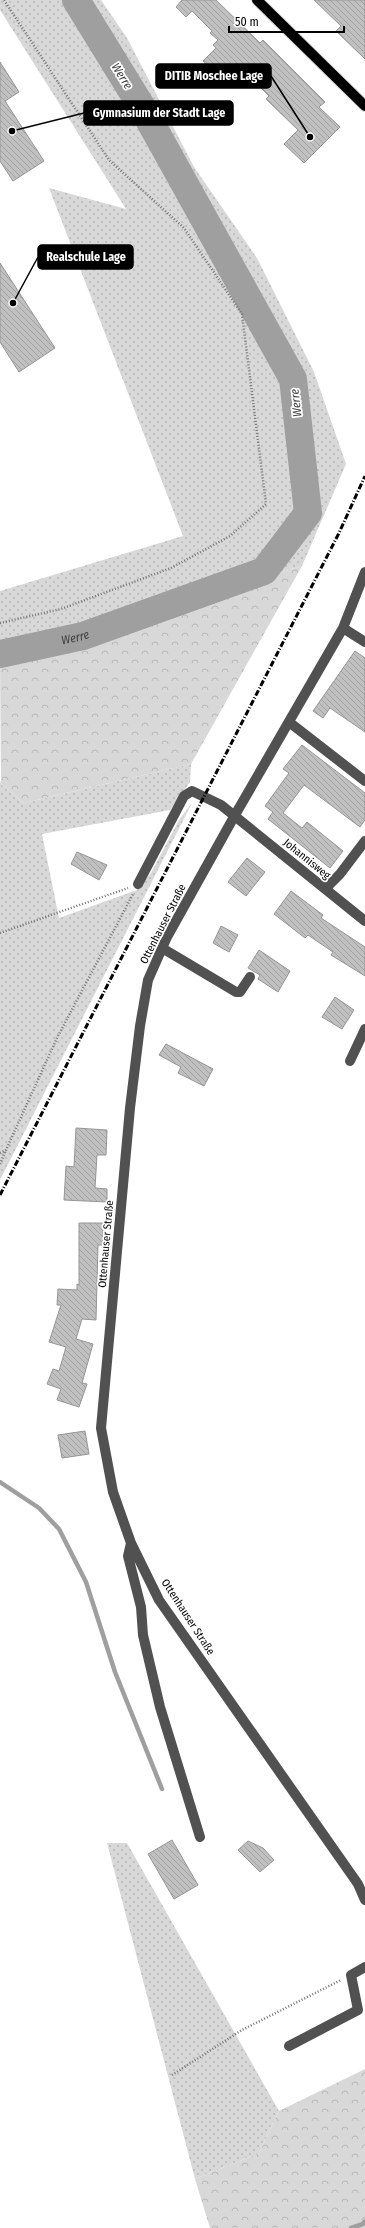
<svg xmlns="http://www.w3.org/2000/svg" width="365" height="2228" font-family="'Fira Sans Condensed',sans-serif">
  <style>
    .grass { fill: url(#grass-dots) }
    .forest { fill: url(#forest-crowns) }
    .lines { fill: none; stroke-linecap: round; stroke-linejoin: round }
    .stream { stroke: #9f9f9f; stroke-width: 4.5 }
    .river { stroke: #9f9f9f; stroke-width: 28 }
    .building { fill: url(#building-back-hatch); stroke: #959595 }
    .major-casing { stroke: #dbdbdb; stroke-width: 12 }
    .path { stroke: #737373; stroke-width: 2.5; stroke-dasharray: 1 2; stroke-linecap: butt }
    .minor { stroke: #515151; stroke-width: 10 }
    .major { stroke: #000; stroke-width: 10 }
    .rail { stroke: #000; stroke-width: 3; stroke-dasharray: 6 2 1 2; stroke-linecap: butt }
    .labels { text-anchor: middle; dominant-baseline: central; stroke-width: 3.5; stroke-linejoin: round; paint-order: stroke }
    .street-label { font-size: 11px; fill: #000; stroke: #fff }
    .water-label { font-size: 12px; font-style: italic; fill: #404040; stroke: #fff }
    .leader { fill: none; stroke: #000; stroke-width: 1.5 }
    .callout-dot { fill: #000; stroke: #fff; stroke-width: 1.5 }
    .callout { fill: #000; stroke: #000; stroke-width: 1.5 }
    .callout-label { font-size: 12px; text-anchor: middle; font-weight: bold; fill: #fff }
  </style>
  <defs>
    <pattern id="grass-dots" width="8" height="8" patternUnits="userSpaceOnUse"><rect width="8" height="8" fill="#d8d8d8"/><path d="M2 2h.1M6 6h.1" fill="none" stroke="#b8b8b8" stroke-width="1.8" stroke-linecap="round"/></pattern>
    <pattern id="forest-crowns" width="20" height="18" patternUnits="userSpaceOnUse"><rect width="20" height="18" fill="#d8d8d8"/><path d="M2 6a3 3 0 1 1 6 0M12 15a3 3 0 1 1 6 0" fill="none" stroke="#b8b8b8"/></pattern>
    <pattern id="building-back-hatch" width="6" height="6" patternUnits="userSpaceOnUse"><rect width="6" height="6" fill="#c0c0c0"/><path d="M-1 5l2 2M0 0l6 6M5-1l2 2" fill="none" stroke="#a3a3a3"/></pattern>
  </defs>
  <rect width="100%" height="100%" fill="#fff"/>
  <path class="grass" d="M0 0H101L127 38 194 167 257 258 314 372 346 464 302 566 85 630 35 652 0 661V591L183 536 49 188 126 209 0 10Z
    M191 764 190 782 170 810 42 834 59 918 137 890 151 873 179 820 192 803 0 1180V780L1 784 24 803Z
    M107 1843H127L279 2111 259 2153 195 2179Z"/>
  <path class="forest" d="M302 566 191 764 24 803 1 784 0 661 35 652 85 630Z
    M365 2069V2228H210L195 2179 259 2153 279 2111Z"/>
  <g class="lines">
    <path class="stream" d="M0 1482 39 1508 59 1529 86 1582 115 1672 162 1789
      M351 2228 363 2224 365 2221"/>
    <path class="river" id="s1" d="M0 654 83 636 264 571 308 513 293 379 143 109 76 0"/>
  </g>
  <path class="building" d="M182 0H216L260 43 263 40 325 102 319 107 340 127 304 163 284 144 298 130 266 99 269 96 236 63 220 78 203 61 216 48 213 45 218 40 210 33 212 31 192 11 186 17 176 7Z
    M314 0H365V59L336 31 341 26Z
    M0 62 19 92 5 101 44 161 13 181 0 161Z
    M0 263 55 348 19 372 0 342Z
    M355 651 365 658V732L330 708 323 718 313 711Z
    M302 745 365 793V820L360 827 304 785 283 813 302 828 307 822 343 851 330 868 268 819 273 812 265 806 289 773 283 769Z
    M77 852 107 865 99 880 71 864Z
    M247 858 265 872 246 896 228 882Z
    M291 891 323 915 321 918 365 947V976L331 955 333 952 308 935 305 938 274 914Z
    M221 926 238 935 229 952 213 943Z
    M259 950 290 971 278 992 258 979 260 975 248 968Z
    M335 997 354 1010 342 1029 322 1017Z
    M166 1044 213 1069 204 1086 178 1073 181 1067 159 1055Z
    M76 1128 107 1130 106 1155H97L95 1188 107 1189V1202L64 1200 66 1166 74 1167Z
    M79 1223H103V1245H98L96 1320 82 1319 76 1339 93 1344 82 1383 87 1384 79 1407 57 1400 61 1389 47 1384 53 1369 59 1371 66 1347 49 1342 61 1305H57L58 1289 77 1290V1284L79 1285Z
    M85 1431 89 1454 62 1458 58 1435Z
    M172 1840 198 1885 174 1899 148 1854Z
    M248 1841 263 1848 274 1860 260 1872 238 1850Z"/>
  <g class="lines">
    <defs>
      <path id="major" d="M257 0 365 106"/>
    </defs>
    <use href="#major" class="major-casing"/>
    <path class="path" d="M0 623 61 609 171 568 230 536 266 504 242 314 184 228 109 160 4 0
      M0 933 128 888
      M0 1153 6 1150 57 1038 133 894
      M0 1164 6 1150
      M172 2075 242 2030 341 1980"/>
    <path class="minor" d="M365 572 343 628 235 815 167 937 148 980 140 1026 130 1108 101 1428 113 1492 131 1543 159 1600 358 1884 365 1900
      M343 628 365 642
      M289 722 365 781
      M138 884 184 796 192 791 221 805 365 921
      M325 889 340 874 365 841
      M162 948 236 992H240L250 977
      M350 1061 365 1029
      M131 1543 128 1556 141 1607 143 1635 160 1707 200 1837
      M289 2046 358 2010 351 1975 365 1967"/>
    <use href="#major" class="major"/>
    <path class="rail" d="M0 1195 339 533 365 476"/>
  </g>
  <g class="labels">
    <g class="street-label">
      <text transform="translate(307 859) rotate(39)">Johannisweg</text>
      <text transform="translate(163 924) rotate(-63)">Ottenhauser Straße</text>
      <text transform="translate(106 1244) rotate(-85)">Ottenhauser Straße</text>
      <text transform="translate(188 1617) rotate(57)">Ottenhauser Straße</text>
    </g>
    <g class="water-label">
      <text transform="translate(122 76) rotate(58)">Werre</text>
      <text transform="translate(296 403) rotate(-96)">Werre</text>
      <text stroke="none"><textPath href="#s1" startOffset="77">Werre</textPath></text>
    </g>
  </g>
  <path class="leader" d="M310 137L271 76M12 131L84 113M13 303L38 257"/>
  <g class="callout-dot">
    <circle cx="310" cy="137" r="4"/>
    <circle cx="12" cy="131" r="4"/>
    <circle cx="13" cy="303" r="4"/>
  </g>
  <g class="callout">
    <rect x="156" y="64" width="115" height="24" rx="4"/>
    <rect x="84" y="101" width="149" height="24" rx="4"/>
    <rect x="38" y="245" width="95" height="24" rx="4"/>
  </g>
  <g class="callout-label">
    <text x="214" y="80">DITIB Moschee Lage</text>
    <text x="159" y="117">Gymnasium der Stadt Lage</text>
    <text x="86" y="261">Realschule Lage</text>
  </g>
  <path d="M229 26v6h115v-6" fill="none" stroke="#000000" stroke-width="2"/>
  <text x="235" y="26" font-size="12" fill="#000000" stroke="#ffffff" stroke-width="3" paint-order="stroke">50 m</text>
</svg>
